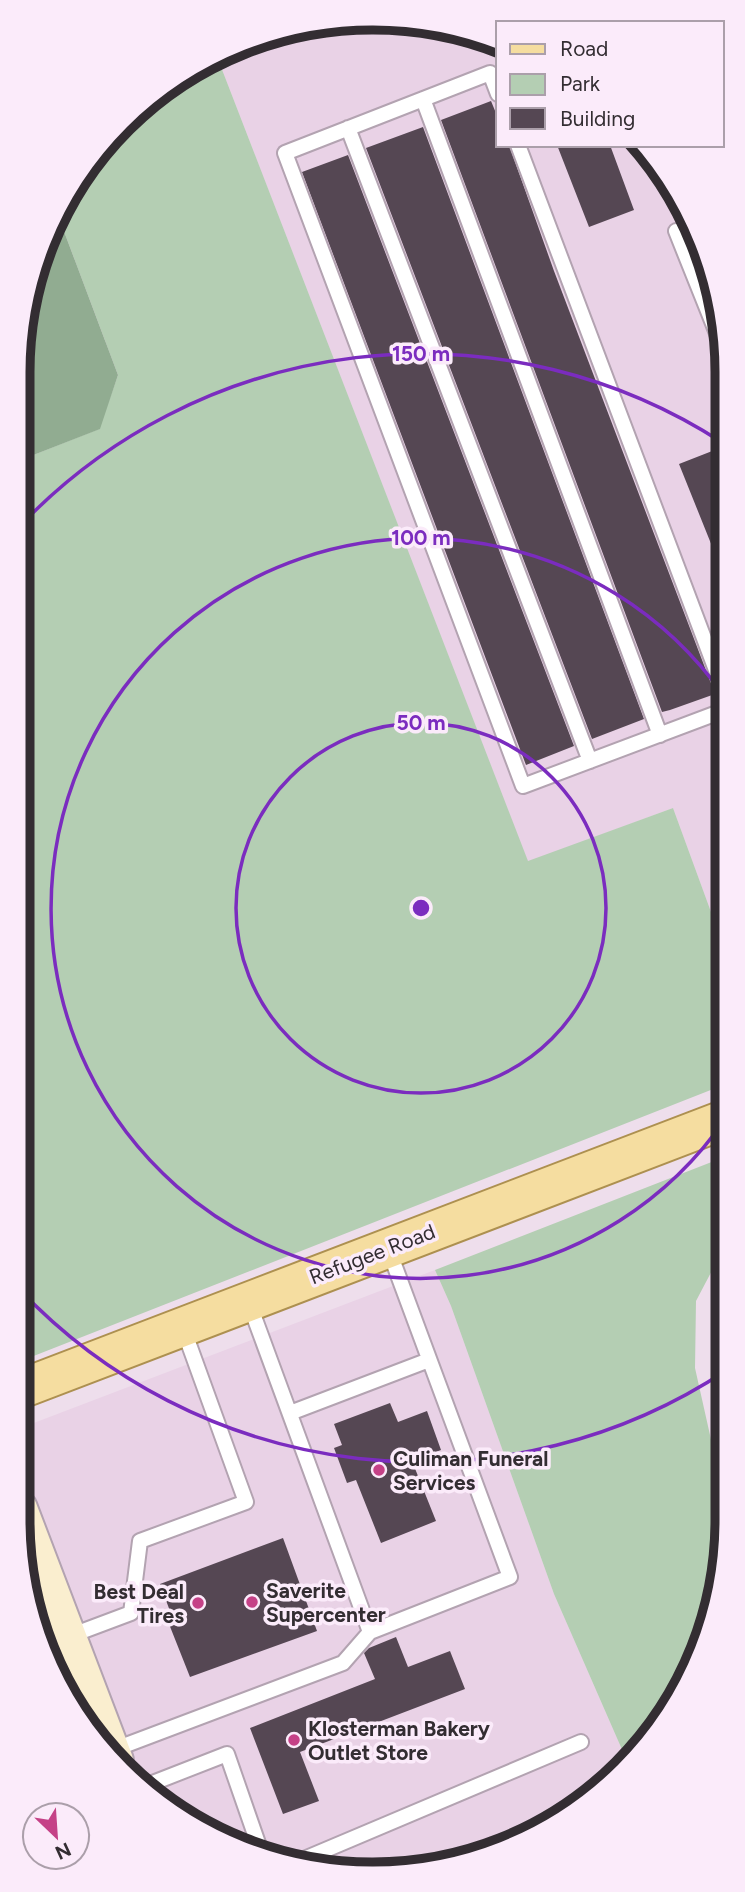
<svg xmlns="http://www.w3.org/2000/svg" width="745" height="1892" font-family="Figtree,sans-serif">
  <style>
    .built { fill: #e9d2e6 }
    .green { fill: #b4ceb3 }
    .forest { fill: #91ac91 }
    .building { fill: #554753 }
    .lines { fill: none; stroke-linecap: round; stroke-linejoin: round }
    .lane-casing { stroke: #b3a3b1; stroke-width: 18 }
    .secondary-casing { stroke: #b3a3b1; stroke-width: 42 }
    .primary-casing { stroke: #ad9050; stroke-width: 42 }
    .lane { stroke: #fff; stroke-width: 14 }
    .secondary { stroke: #faeecf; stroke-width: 38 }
    .primary { stroke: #f5dda0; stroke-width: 38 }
    .ring { fill: none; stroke: #7b2cbf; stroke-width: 3.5 }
    .poi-dot { fill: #c54187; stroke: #fbebfa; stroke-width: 2.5 }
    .labels { text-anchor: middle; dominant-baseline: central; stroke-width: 7; stroke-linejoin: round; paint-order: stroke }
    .street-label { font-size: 21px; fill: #332d32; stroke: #fbebfa }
    .poi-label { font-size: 21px; font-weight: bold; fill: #332d32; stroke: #fbebfa; text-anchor: start }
    .rim { fill: none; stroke: #332d32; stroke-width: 9 }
    .centre { fill: #7b2cbf; stroke: #fbebfa; stroke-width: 3.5 }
    .ring-label { font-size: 21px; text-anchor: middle; font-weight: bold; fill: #7b2cbf; stroke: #fbebfa; stroke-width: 7; stroke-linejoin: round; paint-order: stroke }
  </style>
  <rect width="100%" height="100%" fill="#eedeec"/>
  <path class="built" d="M349 18 486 36 498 42V145H644L683 203 705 263 724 326 726 953 673 808 528 862 216 54Z
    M435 1270 451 1306 554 1594 627 1761 569 1815 442 1868 326 1871 195 1827 105 1753 36 1634 18 1519V1429Z"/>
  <path class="green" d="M216 54 528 861 673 808 726 953V1084L26 1359 18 1358V461L99 429 118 375 59 218 105 139Z
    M727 1156V1242L696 1301 695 1368 727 1511V1520L709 1633 654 1735 627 1761 554 1594 451 1306 435 1270Z"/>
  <path class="forest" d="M59 218 118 375 100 429 18 461V373L36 259Z"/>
  <path class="building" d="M491 101 498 118V145H509L554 271 715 694 670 710 662 712 441 120Z
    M423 127 644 719 592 739 366 148Z
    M557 145H610L634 210 589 227Z
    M348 155 574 746 526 765 302 172Z
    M725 446V576H724L679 464Z
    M390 1403 398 1422 427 1411 441 1450 412 1461 436 1521 381 1543 356 1480 347 1483 334 1448 342 1445 334 1424Z
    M283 1538 317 1631 190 1677 169 1624 174 1622 160 1584Z
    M396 1637 408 1667 450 1651 465 1689 300 1752 319 1801 283 1814 250 1728 375 1679 364 1653 369 1648Z"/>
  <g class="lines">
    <defs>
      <path id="lane" d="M498 94 490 73 285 153 523 786 725 710
        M423 99 660 735
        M348 128 590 761
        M518 145 725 694
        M676 231 724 351
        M249 1303 370 1632 510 1577 388 1248
        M290 1413 429 1360
        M67 1637 131 1613 140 1541 246 1502 183 1328
        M110 1751 343 1663 370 1632
        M145 1786 227 1754 260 1849
        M297 1862 581 1742"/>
      <path id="secondary" d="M18 1509 114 1761"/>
      <path id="primary" d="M18 1390 726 1119"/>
    </defs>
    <use href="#lane" class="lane-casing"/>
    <use href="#secondary" class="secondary-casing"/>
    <use href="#primary" class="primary-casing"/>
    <use href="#lane" class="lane"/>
    <use href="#secondary" class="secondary"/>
    <use href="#primary" class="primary"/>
  </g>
  <g class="ring">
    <circle cx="421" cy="908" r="185"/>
    <path d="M726 1118A370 370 0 1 1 724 696"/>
    <path d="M727 1370A554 554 0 0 1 19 1289M19 527A554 554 0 0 1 723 443"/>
  </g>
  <g class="poi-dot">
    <circle cx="379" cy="1470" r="7"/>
    <circle cx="252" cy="1602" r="7"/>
    <circle cx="198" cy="1603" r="7"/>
    <circle cx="294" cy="1740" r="7"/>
  </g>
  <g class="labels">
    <g class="street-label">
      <text transform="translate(372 1254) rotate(-21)">Refugee Road</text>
    </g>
    <g class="poi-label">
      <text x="393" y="1458">Culiman Funeral<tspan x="393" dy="24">Services</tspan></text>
      <text x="266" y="1590">Saverite<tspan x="266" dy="24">Supercenter</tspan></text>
      <text x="184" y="1591" text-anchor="end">Best Deal<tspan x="184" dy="24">Tires</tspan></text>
      <text x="308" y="1728">Klosterman Bakery<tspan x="308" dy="24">Outlet Store</tspan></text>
    </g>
  </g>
  <path d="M0 0H745V1892H0ZM372 30H373A342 342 0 0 1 715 372V1520A342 342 0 0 1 373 1862H372A342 342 0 0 1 30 1520V372A342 342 0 0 1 372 30Z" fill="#fbebfa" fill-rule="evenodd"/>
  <path class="rim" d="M372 30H373A342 342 0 0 1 715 372V1520A342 342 0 0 1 373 1862H372A342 342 0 0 1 30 1520V372A342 342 0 0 1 372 30Z"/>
  <circle cx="421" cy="908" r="10" class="centre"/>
  <g class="ring-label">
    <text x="421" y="361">150 m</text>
    <text x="421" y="545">100 m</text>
    <text x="421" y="730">50 m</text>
  </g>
  <rect x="496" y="21" width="228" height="126" fill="#fbebfa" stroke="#ab9faa" stroke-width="2"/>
  <rect x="510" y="44" width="35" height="10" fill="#f5dda0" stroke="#ab9faa" stroke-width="2"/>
  <text x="560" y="56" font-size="21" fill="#332d32">Road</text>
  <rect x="510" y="74" width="35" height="21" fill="#b4ceb3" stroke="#ab9faa" stroke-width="2"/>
  <text x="560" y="91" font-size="21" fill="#332d32">Park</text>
  <rect x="510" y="108" width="35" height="21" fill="#554753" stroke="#ab9faa" stroke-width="2"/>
  <text x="560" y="126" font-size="21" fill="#332d32">Building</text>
  <g transform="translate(56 1836) rotate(155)"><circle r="33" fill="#fbebfa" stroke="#ab9faa" stroke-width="2"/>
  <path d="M0-5L12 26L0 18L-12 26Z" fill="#c54187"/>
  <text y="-10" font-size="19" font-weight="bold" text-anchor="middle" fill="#332d32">N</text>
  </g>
</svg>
